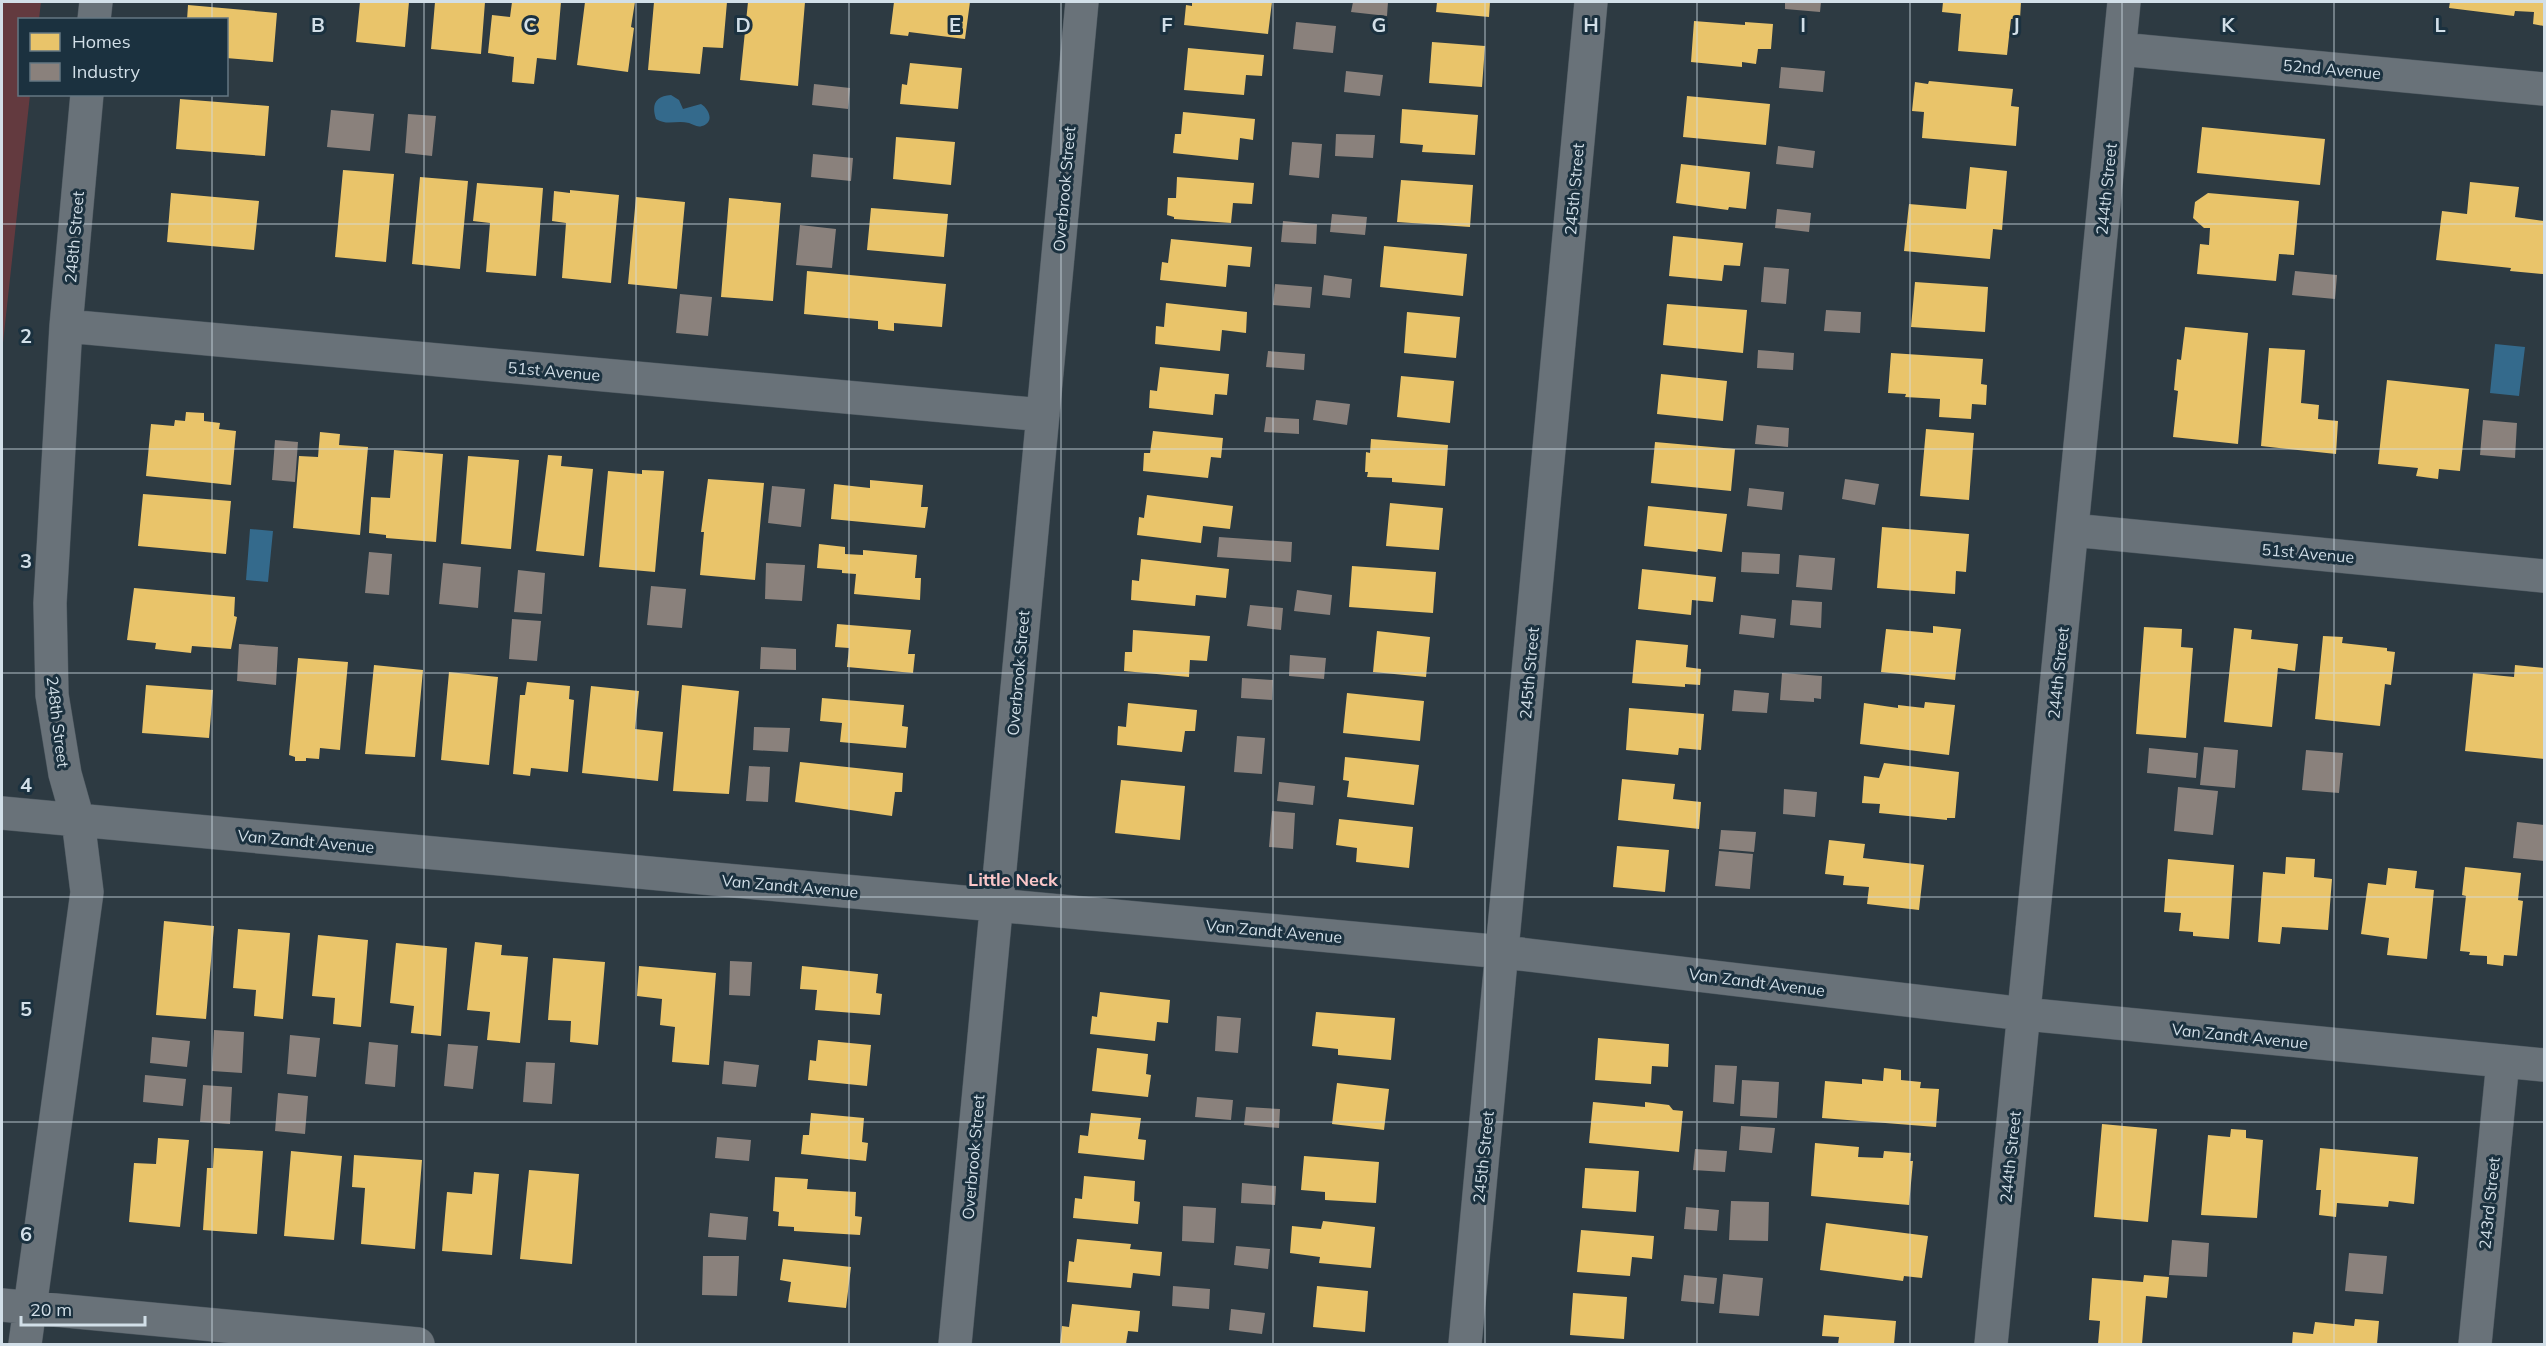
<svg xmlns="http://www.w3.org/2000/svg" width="2546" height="1346" font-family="Mulish,sans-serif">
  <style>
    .green { fill: #633a3f }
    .water { fill: #346a8c }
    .homes { fill: #e9c46a }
    .industry { fill: #8a817c }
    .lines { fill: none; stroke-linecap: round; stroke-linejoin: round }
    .street-casing { stroke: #4b565e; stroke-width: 34 }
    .street { stroke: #697279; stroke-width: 33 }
    .grid { fill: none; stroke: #d2dfe8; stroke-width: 1.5; stroke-opacity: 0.55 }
    .labels { text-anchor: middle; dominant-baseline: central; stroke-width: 6; stroke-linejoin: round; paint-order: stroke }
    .street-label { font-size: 16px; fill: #d2dfe8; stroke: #1b313f }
    .neighbourhood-label { font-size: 18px; font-weight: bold; fill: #fbc7c9; stroke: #1b313f }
    .grid-label { font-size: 20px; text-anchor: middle; font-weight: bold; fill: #d2dfe8; stroke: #1b313f; stroke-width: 6; stroke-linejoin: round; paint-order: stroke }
  </style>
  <rect width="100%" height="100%" fill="#2d3a42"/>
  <path class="green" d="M2 2H41L39 19 20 20V94L30 95 2 352Z"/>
  <path class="water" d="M671 95 679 100 683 109 701 104C709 109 715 122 702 126 697 128 693 124 689 123 676 120 667 126 656 119 651 104 656 96 671 95Z
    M2495 344 2525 347 2519 396 2490 393Z
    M250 529 273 531 268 582 246 580Z"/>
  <path class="homes" d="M360 2H409L405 47 356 42Z
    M435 2H485L481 54 431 49Z
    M512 2H561L556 60 537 58 534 84 512 82 514 57 488 53 492 15 510 17Z
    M585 2H635L631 27 634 28 628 72 577 65Z
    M654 2H727L723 48 703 47 700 74 648 70Z
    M748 2H805L798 86 740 80Z
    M894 2H970L965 39 909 32 908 36 890 34Z
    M1192 2H1272L1268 34 1184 25 1186 5 1192 6Z
    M1437 2H1490L1489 17 1436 12Z
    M1943 2H2021L2020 19H2011L2007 55 1958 51 1961 14 1942 12Z
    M2450 2H2544V26L2533 24 2534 12 2515 11 2514 16 2449 8Z
    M188 5 277 13 273 62 226 58V20H187Z
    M1694 21 1745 25V22L1773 24 1771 49H1758L1756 64 1742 62V67L1691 62Z
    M1432 42 1485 46 1482 87 1429 83Z
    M1188 48 1264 55 1262 76 1246 75 1244 95 1184 90Z
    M910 63 962 68 958 109 900 104 902 84 907 85Z
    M1929 81 2013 89 2011 106 2019 107 2016 146 1922 138 1924 112 1912 111 1915 82 1928 84Z
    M1687 96 1770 104 1766 145 1683 137Z
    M180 99 269 106 265 156 176 149Z
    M1402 109 1478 115 1475 155 1422 152 1423 145 1400 143Z
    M1183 112 1255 119 1253 140 1240 138 1238 160 1173 153 1175 134H1181Z
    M2202 127 2325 139 2320 185 2197 173Z
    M896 137 955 142 951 185 893 179Z
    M1681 164 1750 172 1746 209 1729 207 1728 210 1676 203Z
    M1970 167 2007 171 2002 230 1993 229 1990 259 1904 251 1909 204 1966 209Z
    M343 170 394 174 386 262 335 257Z
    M420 177 468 181 460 269 412 264Z
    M1177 177 1254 183 1252 204 1233 203 1231 223 1174 219V217L1167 215 1168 198H1176Z
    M1401 180 1473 185 1470 227 1397 222Z
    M2470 182 2519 187 2515 217 2544 221 2543 274 2510 271 2511 268 2436 260 2442 211 2467 214Z
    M477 183 543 188 536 276 486 272 490 223 473 221Z
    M570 190 619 195 611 283 562 278 566 223 552 221 554 191 570 193Z
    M171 193 259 201 254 250 167 242Z
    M2208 193 2299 201 2294 255 2279 254 2276 281 2197 274 2200 244 2209 245 2210 228H2204L2193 218 2195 202Z
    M636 197 685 202 677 289 628 284Z
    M729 198 781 203 773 301 721 297Z
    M871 208 948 214 944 257 867 250Z
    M1673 236 1743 243 1740 266 1724 265 1722 281 1669 276Z
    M1171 239 1252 247 1250 267 1228 265 1226 287 1160 280 1162 262 1168 263Z
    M1384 246 1467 254 1463 296 1380 287Z
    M807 271 946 284 942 327 894 323V331L878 329V321L804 314Z
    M1915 282 1988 287 1985 332 1911 327Z
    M1166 303 1247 312 1246 333 1222 330 1220 351 1155 344 1156 326 1164 327Z
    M1667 304 1747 310 1743 353 1663 345Z
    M1407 312 1460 317 1456 358 1404 353Z
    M2185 327 2248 333 2238 444 2173 437 2178 391 2174 390 2177 359 2181 360Z
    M2269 348 2305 350 2301 403 2319 405 2318 419 2338 421 2336 454 2261 446Z
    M1891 353 1983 359 1981 384 1987 385 1986 405 1972 404 1971 419 1939 417 1940 399 1905 397 1906 394 1888 393Z
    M1160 367 1229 374 1227 395 1215 394 1213 415 1149 408 1150 390 1157 391Z
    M1661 374 1727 381 1723 421 1657 414Z
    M1401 376 1454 381 1450 423 1397 417Z
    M2387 380 2469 389 2460 471 2439 469 2438 479 2416 476 2418 468 2378 464Z
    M186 412 204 413V421L220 423 219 429 236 431 231 485 146 476 151 424 174 426 175 420 185 421Z
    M1926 429 1974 433 1969 500 1920 496Z
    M1153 431 1223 438 1221 458 1211 457 1208 478 1143 471 1144 453H1150Z
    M320 432 340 434 339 445 368 447 360 535 293 528 299 456 318 457Z
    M1371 439 1448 445 1445 486 1392 482V478L1367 477 1368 472H1365L1366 452 1370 453Z
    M1655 442 1735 449 1731 491 1651 483Z
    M394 450 443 454 436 542 386 538V535L369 533 371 497 390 498Z
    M548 455 562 456 561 466 593 469 584 556 536 551Z
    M468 456 519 460 511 549 461 544Z
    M642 470 664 471 655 572 599 567 608 471 642 474Z
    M708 479 764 483 755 580 700 575 704 532H701Z
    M870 480 923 485 921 507H928L925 528 831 519 834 484 870 488Z
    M143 494 231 501 226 554 138 546Z
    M1147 495 1233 506 1230 529 1203 526 1201 543 1137 535 1139 517 1144 518Z
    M1390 503 1443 508 1439 550 1386 546Z
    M1648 506 1727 514 1722 552 1698 549 1697 552 1644 546Z
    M1882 527 1969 534 1966 572 1956 571 1955 594 1877 588Z
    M819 544 845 547V554L863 555V550L917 555 915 578H921L920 600 854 594 856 574 842 573V570L817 568Z
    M1141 559 1229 569 1226 598 1196 595 1195 606 1131 600 1132 580 1139 581Z
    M1352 566 1436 572 1433 613 1349 607Z
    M1642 569 1716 577 1713 602 1692 600 1691 615 1638 609Z
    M134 588 235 597 234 616 237 617 231 649 192 646 191 653 155 649 156 643 127 640Z
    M837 624 911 630 908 654H915L913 673 847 667 849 648 835 647Z
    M1933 626 1961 629 1955 680 1881 672 1886 629 1933 633Z
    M2144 627 2182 629 2181 647 2193 648 2186 738 2136 734Z
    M2234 628 2252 630 2251 639 2298 644 2295 671 2278 668 2272 727 2224 722Z
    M1133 630 1210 636 1207 661 1190 660 1189 677 1124 671 1125 652H1132Z
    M1377 631 1430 637 1426 677 1373 672Z
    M2323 636 2343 637 2342 643 2387 648V651L2395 652 2391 685 2385 684 2380 726 2315 719Z
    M1636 640 1688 645 1686 667 1701 669 1700 685 1685 684V687L1632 683Z
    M298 658 348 662 340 750 320 748 319 759 306 758V761H295V757L289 755Z
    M374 665 423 670 415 757 365 754Z
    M2515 665 2544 668V759L2465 751 2473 673 2514 677Z
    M449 672 498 677 489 765 441 760Z
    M527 682 570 686 569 699 574 700 568 772 531 768 530 776 513 774 520 695H525Z
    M146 685 213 690 209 738 142 733Z
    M682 685 739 691 729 794 673 791Z
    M591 686 639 691 635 729 663 732 658 781 582 773Z
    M1347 693 1424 701 1420 741 1343 733Z
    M822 698 904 705 902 726 908 727 906 748 840 742 842 723 820 721Z
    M1925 702 1955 705 1949 755 1860 744 1864 703 1898 708V705L1924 708Z
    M1128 703 1197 710 1195 731H1185L1182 752 1117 745 1118 726 1126 727Z
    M1629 708 1704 714 1701 750 1679 748 1678 755 1626 750Z
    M1345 757 1419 765 1414 805 1347 797 1349 781 1343 780Z
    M800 762 903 773 902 792H895L892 816 795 802Z
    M1884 763 1959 772 1955 818H1947V820L1879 813 1880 804 1862 803 1864 776 1879 778Z
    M1622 779 1675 784 1673 799 1701 802 1699 829 1618 820Z
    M1121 780 1185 786 1180 840 1115 833Z
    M1339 819 1413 827 1409 868 1356 862 1357 848 1336 845Z
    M1829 840 1865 844 1863 858 1924 865 1919 910 1867 904 1869 887 1843 885 1844 876 1825 874Z
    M1617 846 1669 850 1665 892 1613 887Z
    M2286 857 2315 859 2314 877 2332 879 2328 930 2282 927 2280 944 2258 942 2263 872 2285 874Z
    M2168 859 2234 865 2229 939 2193 936V932L2179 931 2181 913 2164 912Z
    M2465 867 2521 873 2518 900 2523 901 2517 956 2504 955 2503 966 2487 964V956L2469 955 2470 952 2460 951 2466 896 2462 895Z
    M2388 868 2417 871 2415 888 2434 890 2427 959 2387 955 2389 938 2361 934 2368 883 2386 885Z
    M164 921 214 926 206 1019 156 1015Z
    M238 929 290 933 283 1019 254 1016 256 990 233 988Z
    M318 935 368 940 361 1027 333 1024 335 998 312 996Z
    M475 942 502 945 501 955 528 957 520 1043 487 1040 490 1012 467 1010Z
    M396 943 447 948 441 1036 411 1033 414 1006 390 1003Z
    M553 958 605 962 598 1045 570 1042 571 1021 548 1020Z
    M639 966 716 973 709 1065 672 1062 675 1027 660 1025 662 999 637 996Z
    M802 966 878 974 876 993 882 994 880 1015 815 1010 817 990 800 989Z
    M1100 992 1170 1000 1168 1023 1157 1022 1155 1041 1090 1034 1092 1016 1097 1017Z
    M1316 1012 1395 1018 1391 1060 1338 1055V1049L1312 1046Z
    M1598 1038 1669 1044 1668 1067 1652 1066 1651 1084 1595 1080Z
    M818 1040 871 1045 867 1086 808 1080 810 1060 816 1061Z
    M1097 1048 1148 1054 1146 1074 1151 1075 1148 1097 1092 1091Z
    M1884 1068 1901 1070V1080L1921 1082 1920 1088 1939 1089 1936 1127 1822 1118 1825 1081 1862 1084V1079L1883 1081Z
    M1337 1083 1389 1089 1384 1130 1332 1124Z
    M1593 1102 1645 1107V1102L1669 1105 1673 1110 1683 1111 1679 1152 1589 1143Z
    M811 1113 864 1118 862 1142 868 1143 866 1161 801 1154 803 1135H809Z
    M1091 1113 1141 1118 1138 1139 1146 1140 1144 1160 1078 1153 1080 1135 1088 1136Z
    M2102 1124 2157 1129 2148 1222 2094 1217Z
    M2231 1129 2246 1130V1138L2263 1140 2257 1218 2201 1215 2208 1135 2230 1137Z
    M158 1138 189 1140 180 1227 129 1222 134 1163 156 1164Z
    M1815 1143 1859 1147 1858 1157 1883 1158 1884 1151 1911 1153 1910 1161H1913L1909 1205 1811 1196Z
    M214 1148 263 1151 257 1234 203 1230 207 1168H213Z
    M2320 1148 2418 1157 2414 1204 2389 1201 2388 1207 2337 1203 2336 1217 2319 1215 2321 1190H2316Z
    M291 1151 342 1156 334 1240 284 1236Z
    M354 1155 422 1160 415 1249 361 1244 365 1188 352 1187Z
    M1304 1156 1379 1162 1376 1203 1325 1200V1192L1301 1190Z
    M1585 1168 1639 1171 1636 1212 1582 1208Z
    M529 1170 579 1174 572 1264 520 1259Z
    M474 1172 499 1174 492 1255 442 1251 447 1192 472 1194Z
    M1084 1176 1135 1181 1134 1201 1140 1202 1138 1224 1073 1218 1075 1198 1082 1199Z
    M775 1177 808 1179 807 1189 856 1192 855 1216 862 1217 860 1235 794 1231V1227L778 1226 779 1212 773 1211Z
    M1323 1221 1375 1227 1371 1268 1319 1263 1320 1257 1290 1253 1292 1226 1321 1229Z
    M1826 1223 1928 1236 1922 1278 1904 1276 1903 1281 1820 1270Z
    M1581 1230 1654 1236 1652 1259 1632 1257 1630 1276 1577 1272Z
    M1077 1239 1131 1244 1130 1249 1162 1252 1160 1276 1133 1273 1131 1288 1067 1282 1069 1261 1074 1262Z
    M783 1259 851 1267 846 1308 788 1302 791 1282 780 1280Z
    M2144 1275 2169 1277 2167 1298 2146 1296 2142 1344H2098L2100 1321 2089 1320 2092 1278 2143 1282Z
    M1317 1286 1368 1291 1365 1332 1313 1327Z
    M1573 1293 1627 1297 1624 1339 1570 1335Z
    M1072 1304 1140 1311 1138 1332 1128 1331 1126 1344H1060L1062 1326 1069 1327Z
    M1824 1315 1896 1321 1894 1344H1838L1839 1337 1822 1336Z
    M2355 1319 2379 1321 2377 1344H2292L2293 1332 2313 1334 2315 1322 2354 1326Z"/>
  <path class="industry" d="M1353 2H1388L1387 16 1351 12Z
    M1785 2H1821L1820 12 1785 9Z
    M1296 22 1336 26 1333 53 1293 49Z
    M1781 67 1825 71 1823 92 1779 88Z
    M1346 71 1383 75 1380 96 1344 92Z
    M814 84 850 88 848 109 812 105Z
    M331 110 374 114 370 151 327 147Z
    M408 114 436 116 432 156 405 153Z
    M1336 134 1375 135 1373 158 1335 156Z
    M1292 142 1322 144 1319 178 1289 175Z
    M1778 146 1815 151 1813 168 1776 164Z
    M813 154 853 158 851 181 811 177Z
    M1777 209 1811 213 1809 232 1775 228Z
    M1332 214 1367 217 1365 235 1330 232Z
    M1283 221 1317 224 1316 244 1281 242Z
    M800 225 836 229 832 268 796 265Z
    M1764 267 1789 269 1786 304 1761 302Z
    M2295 271 2337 275 2335 299 2292 295Z
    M1324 275 1352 279 1350 298 1322 295Z
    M1275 284 1312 287 1310 308 1273 305Z
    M680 294 712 297 708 336 676 333Z
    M1826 310 1861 312 1860 333 1824 331Z
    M1758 350 1794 353 1793 370 1757 368Z
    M1268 351 1305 354 1304 370 1266 367Z
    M1316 400 1350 404 1347 425 1313 420Z
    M1266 417 1299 419V434L1264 432Z
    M2483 420 2517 423 2515 458 2480 455Z
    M1757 425 1789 428 1788 447 1755 444Z
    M275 440 298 442 295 482 272 480Z
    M1845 479 1879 484 1875 505 1842 499Z
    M772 486 805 489 801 527 768 523Z
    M1749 488 1784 492 1782 510 1747 506Z
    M1219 537 1292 542 1291 562 1217 557Z
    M369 552 392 554 389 595 365 593Z
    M1742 552 1780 554 1779 574 1741 572Z
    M1799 555 1835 558 1832 590 1796 587Z
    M443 563 481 567 478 608 439 604Z
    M766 563 805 565 802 601 765 599Z
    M518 570 545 573 542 614 514 612Z
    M651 586 686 589 682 628 647 625Z
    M1297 590 1332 595 1330 615 1294 611Z
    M1792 600 1822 602 1821 628 1790 625Z
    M1250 605 1283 608 1281 630 1247 626Z
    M1741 615 1776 619 1774 638 1739 634Z
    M512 619 541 621 537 661 509 659Z
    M239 644 278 647 276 685 237 681Z
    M761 647 796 649V670L760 669Z
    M1290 655 1326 658 1324 679 1289 676Z
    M1782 673 1822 676 1821 699 1814 698V702L1780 700Z
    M1242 678 1273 680 1272 700 1241 698Z
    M1734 690 1769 693 1767 713 1732 711Z
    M754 727 790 728 788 752 753 750Z
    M1237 736 1265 738 1262 774 1234 772Z
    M2204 747 2238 750 2235 788 2200 785Z
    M2149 748 2198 753 2196 778 2147 773Z
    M2306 750 2343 753 2339 793 2302 790Z
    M749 766 770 767 768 802 746 801Z
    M1279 782 1315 786 1313 805 1277 801Z
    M2178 787 2218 791 2213 835 2174 831Z
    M1784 789 1817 792 1815 817 1783 814Z
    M1272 811 1295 813 1293 849 1269 847Z
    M2517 822 2544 825V861L2513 858Z
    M1721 830 1756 832 1754 852 1719 849Z
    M1719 851 1753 854 1750 889 1715 886Z
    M730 961 752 962 750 996 729 995Z
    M1217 1016 1241 1018 1238 1053 1215 1051Z
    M214 1030 244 1032 242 1073 212 1071Z
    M290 1035 320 1038 316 1077 287 1074Z
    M152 1037 190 1041 187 1067 150 1063Z
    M369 1042 398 1045 395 1087 365 1084Z
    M448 1044 478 1046 473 1089 444 1086Z
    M724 1061 759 1065 756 1087 722 1084Z
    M526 1062 555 1063 552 1104 523 1102Z
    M1715 1065 1737 1066 1734 1104 1713 1102Z
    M145 1075 186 1079 183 1106 143 1102Z
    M1742 1080 1779 1082 1777 1118 1740 1116Z
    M203 1085 232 1087 230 1124 200 1122Z
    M278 1093 308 1096 305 1134 275 1131Z
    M1197 1097 1233 1100 1231 1120 1195 1117Z
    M1246 1107 1280 1109 1279 1128 1244 1125Z
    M1741 1126 1775 1128 1772 1153 1739 1150Z
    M717 1137 751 1140 749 1161 715 1158Z
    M1695 1149 1727 1151 1725 1172 1693 1170Z
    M1242 1183 1276 1186 1275 1205 1241 1203Z
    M1731 1201 1769 1202 1768 1241 1729 1240Z
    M1183 1206 1216 1208 1214 1243 1182 1241Z
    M1686 1207 1719 1210 1717 1231 1684 1229Z
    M710 1213 748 1217 746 1240 708 1237Z
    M2172 1240 2209 1243 2207 1277 2169 1275Z
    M1236 1246 1270 1249 1268 1269 1234 1265Z
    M2349 1253 2387 1256 2383 1294 2345 1291Z
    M703 1256H739L737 1296 702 1295Z
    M1723 1274 1763 1278 1759 1316 1719 1313Z
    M1684 1275 1717 1278 1714 1304 1681 1301Z
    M1173 1286 1210 1289 1209 1309 1172 1306Z
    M1231 1309 1265 1313 1262 1334 1229 1330Z"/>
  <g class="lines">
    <defs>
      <path id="street" d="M94 20 96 2
        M2120 49 2544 89
        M66 326 1043 415
        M2072 530 2544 576
        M2 813 1503 952 2024 1014 2544 1065
        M2 1305 418 1344
        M25 1344 87 892 78 820 65 774 52 695 50 603 66 326 87 94
        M955 1344 1082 2
        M1465 1344 1591 2
        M1991 1344 2124 2
        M2475 1344 2503 1061"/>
    </defs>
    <use href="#street" class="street-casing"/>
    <use href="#street" class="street"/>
  </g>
  <path class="grid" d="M212 2V20M424 2V1344M636 2V1344M849 2V1344M1061 2V1344M1273 2V1344M1485 2V1344M1697 2V1344M1910 2V1344M2122 2V1344M2334 2V1344M212 94V1344M2 224H2544M2 449H2544M2 673H2544M2 897H2544M2 1122H2544"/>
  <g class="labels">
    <g class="street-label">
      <text transform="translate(2332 69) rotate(5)">52nd Avenue</text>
      <text transform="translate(1064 189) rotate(-85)">Overbrook Street</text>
      <text transform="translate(1574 189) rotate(-85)">245th Street</text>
      <text transform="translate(2106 189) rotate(-84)">244th Street</text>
      <text transform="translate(74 237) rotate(-85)">248th Street</text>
      <text transform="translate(554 371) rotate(5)">51st Avenue</text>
      <text transform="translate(2308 553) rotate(5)">51st Avenue</text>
      <text transform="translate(1018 673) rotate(-85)">Overbrook Street</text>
      <text transform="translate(1529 673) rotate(-85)">245th Street</text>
      <text transform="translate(2058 673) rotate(-84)">244th Street</text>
      <text transform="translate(58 722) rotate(83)">248th Street</text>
      <text transform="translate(306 841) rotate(5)">Van Zandt Avenue</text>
      <text transform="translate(790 886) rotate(5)">Van Zandt Avenue</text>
      <text transform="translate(1274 931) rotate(5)">Van Zandt Avenue</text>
      <text transform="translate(1757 982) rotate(7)">Van Zandt Avenue</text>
      <text transform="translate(2240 1036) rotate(6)">Van Zandt Avenue</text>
      <text transform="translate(973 1157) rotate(-85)">Overbrook Street</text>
      <text transform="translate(1483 1157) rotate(-84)">245th Street</text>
      <text transform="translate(2010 1157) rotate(-84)">244th Street</text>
      <text transform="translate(2489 1203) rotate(-84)">243rd Street</text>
    </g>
    <g class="neighbourhood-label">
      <text x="1013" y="879">Little Neck</text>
    </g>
  </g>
  <g class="grid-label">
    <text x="318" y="32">B</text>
    <text x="530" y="32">C</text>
    <text x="743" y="32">D</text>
    <text x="955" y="32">E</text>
    <text x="1167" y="32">F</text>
    <text x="1379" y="32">G</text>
    <text x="1591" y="32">H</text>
    <text x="1803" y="32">I</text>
    <text x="2016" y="32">J</text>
    <text x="2228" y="32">K</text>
    <text x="2440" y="32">L</text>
    <text x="26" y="343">2</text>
    <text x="26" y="568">3</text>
    <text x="26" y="792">4</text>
    <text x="26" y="1016">5</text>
    <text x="26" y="1241">6</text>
  </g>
  <rect width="2546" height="1346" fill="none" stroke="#d2dfe8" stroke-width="6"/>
  <rect x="18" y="18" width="210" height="78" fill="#1b313f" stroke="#647783" stroke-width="1.5"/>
  <rect x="30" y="33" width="30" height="18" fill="#e9c46a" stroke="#647783" stroke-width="1.5"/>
  <text x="72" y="48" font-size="18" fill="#d2dfe8">Homes</text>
  <rect x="30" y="63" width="30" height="18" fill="#8a817c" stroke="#647783" stroke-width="1.5"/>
  <text x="72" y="78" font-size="18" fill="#d2dfe8">Industry</text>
  <path d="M21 1316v9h124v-9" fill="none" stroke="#d2dfe8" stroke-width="3"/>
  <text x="30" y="1316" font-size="18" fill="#d2dfe8" stroke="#1b313f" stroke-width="4.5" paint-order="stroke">20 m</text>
</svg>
